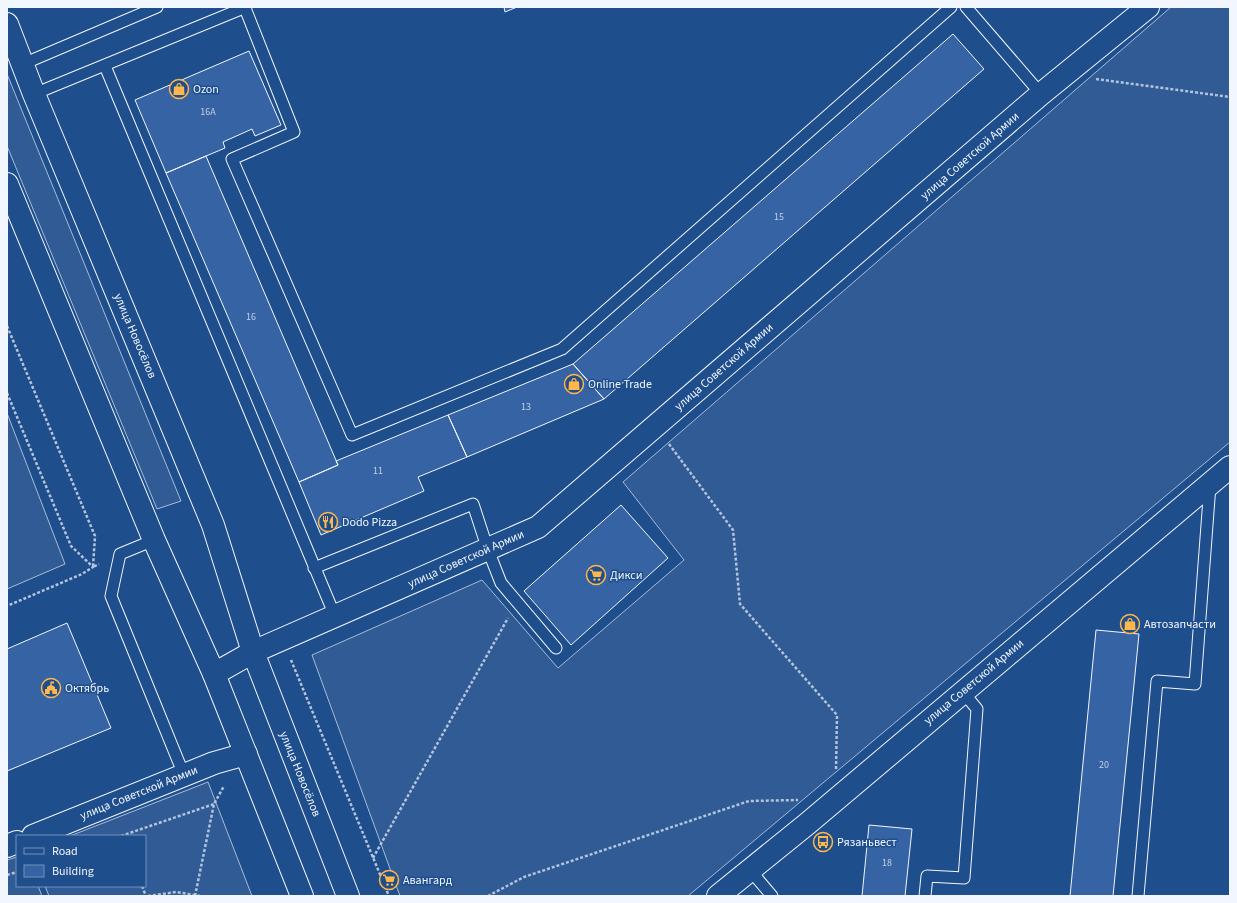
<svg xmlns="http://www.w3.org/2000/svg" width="1237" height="903" font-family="'Source Sans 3',sans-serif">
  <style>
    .built { fill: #305b95; stroke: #a8bbd7 }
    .building { fill: #3563a3; stroke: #f2f6ff }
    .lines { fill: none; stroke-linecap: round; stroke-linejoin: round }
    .lane-casing { stroke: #f2f6ff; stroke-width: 13 }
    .street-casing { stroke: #f2f6ff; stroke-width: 24 }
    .secondary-casing { stroke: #f2f6ff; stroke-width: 24 }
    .primary-casing { stroke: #f2f6ff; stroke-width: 24 }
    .path { stroke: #b3c4dc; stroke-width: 2.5; stroke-dasharray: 3 2; stroke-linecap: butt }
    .lane { stroke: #1f4e8c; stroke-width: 11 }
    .street { stroke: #1f4e8c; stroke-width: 22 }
    .secondary { stroke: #1f4e8c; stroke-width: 22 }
    .primary { stroke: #1f4e8c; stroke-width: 22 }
    .labels { text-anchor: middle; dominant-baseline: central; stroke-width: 3; stroke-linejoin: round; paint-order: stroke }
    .number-label { font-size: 10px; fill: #c3d1e8 }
    .poi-label { font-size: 12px; fill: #f2f6ff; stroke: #1f4e8c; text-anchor: start }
    .street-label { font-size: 12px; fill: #f2f6ff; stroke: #1f4e8c }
  </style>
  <rect width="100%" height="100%" fill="#1f4e8c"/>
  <path class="built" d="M1171 7H1230V442L688 896H400L312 655 482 580 558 668 684 560 623 482Z
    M7 74 181 501 157 509 7 146Z
    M7 413 65 564 7 589Z
    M208 782 252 896H49L45 886H145V836H70Z
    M17 857V886H38L42 896H7V860Z"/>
  <path class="building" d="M504 7H517L505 12Z
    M953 34 984 69 604 399 573 364Z
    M249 51 281 125 255 136 252 129 223 142 225 148 166 173 135 100Z
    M206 156 338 465 299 482 166 173Z
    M573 364 604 399 467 457 448 415Z
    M448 415 467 457 418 477 424 491 321 535 299 482 338 465 336 461Z
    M621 505 668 558 571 645 524 591Z
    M67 623 111 728 7 771V649Z
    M1096 630 1139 634 1113 896H1070Z
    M869 825 912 829 905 896H862Z"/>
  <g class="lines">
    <defs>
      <path id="lane" d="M966 7 1041 94
        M245 8 294 132 232 159 352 435 562 349 951 7
        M23 64 157 7
        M105 66 335 616
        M34 94 246 7
        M154 540 120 554 111 596 184 775
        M314 568 473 504 488 550 501 583 556 648
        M750 870 772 896
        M925 896 927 876 964 878 977 709 963 692
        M1138 896 1157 681 1195 684 1210 485"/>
      <path id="street" d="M33 836 214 763 246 754
        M7 846 17 842"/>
      <path id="secondary" d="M7 24 34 94 213 525 253 652
        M7 184 154 540 214 674"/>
      <path id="primary" d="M253 652 348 896
        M302 896 214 674 253 652 538 527 1041 94 1148 7
        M718 896 807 824 1230 467"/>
    </defs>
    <use href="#lane" class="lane-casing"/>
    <use href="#street" class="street-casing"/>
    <use href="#secondary" class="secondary-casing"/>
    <use href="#primary" class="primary-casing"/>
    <path class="path" d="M1096 79 1230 97
      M7 326 95 536 93 567 99 564
      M7 393 71 546 93 567 82 574 7 606
      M669 444 733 530 740 604 837 715 836 770
      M291 660 389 896
      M121 836 214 804
      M373 858 508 618
      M7 875 17 872
      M142 886 146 896
      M148 896 176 892 200 896
      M195 896 214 804 224 786
      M488 896 524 877 749 801 798 800"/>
    <use href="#lane" class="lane"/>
    <use href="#street" class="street"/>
    <use href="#secondary" class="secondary"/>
    <use href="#primary" class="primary"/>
  </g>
  <defs>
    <symbol id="shop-ring" viewBox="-11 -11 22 22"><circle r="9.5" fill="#1f4e8c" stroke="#ffb74d" stroke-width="1.5"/><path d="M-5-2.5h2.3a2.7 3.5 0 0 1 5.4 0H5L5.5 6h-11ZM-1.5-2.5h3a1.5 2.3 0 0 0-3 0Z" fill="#ffb74d"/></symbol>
    <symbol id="restaurant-ring" viewBox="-11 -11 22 22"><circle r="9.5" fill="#1f4e8c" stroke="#ffb74d" stroke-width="1.5"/><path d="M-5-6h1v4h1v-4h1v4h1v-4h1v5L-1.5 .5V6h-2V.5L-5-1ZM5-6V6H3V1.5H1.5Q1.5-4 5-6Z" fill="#ffb74d"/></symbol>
    <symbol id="supermarket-ring" viewBox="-11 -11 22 22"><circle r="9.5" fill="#1f4e8c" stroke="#ffb74d" stroke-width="1.5"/><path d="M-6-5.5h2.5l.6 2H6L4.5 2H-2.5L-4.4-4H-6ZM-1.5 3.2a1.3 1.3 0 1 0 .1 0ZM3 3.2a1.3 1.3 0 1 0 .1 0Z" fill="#ffb74d"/></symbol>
    <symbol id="civic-ring" viewBox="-11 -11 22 22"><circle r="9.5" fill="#1f4e8c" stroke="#ffb74d" stroke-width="1.5"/><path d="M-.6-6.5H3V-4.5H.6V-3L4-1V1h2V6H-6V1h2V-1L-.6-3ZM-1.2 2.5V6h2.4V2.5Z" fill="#ffb74d"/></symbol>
    <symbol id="bus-ring" viewBox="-11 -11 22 22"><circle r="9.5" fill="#1f4e8c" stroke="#ffb74d" stroke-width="1.5"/><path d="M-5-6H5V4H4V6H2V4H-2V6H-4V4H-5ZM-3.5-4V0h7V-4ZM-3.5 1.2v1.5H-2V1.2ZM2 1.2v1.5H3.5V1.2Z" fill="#ffb74d"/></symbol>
  </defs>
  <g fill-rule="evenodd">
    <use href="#shop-ring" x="168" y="78" width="22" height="22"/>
    <use href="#shop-ring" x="563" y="373" width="22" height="22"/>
    <use href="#restaurant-ring" x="317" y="511" width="22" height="22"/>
    <use href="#supermarket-ring" x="585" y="564" width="22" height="22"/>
    <use href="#shop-ring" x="1119" y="613" width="22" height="22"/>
    <use href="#civic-ring" x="40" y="677" width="22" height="22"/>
    <use href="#bus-ring" x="812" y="831" width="22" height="22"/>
    <use href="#supermarket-ring" x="378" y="869" width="22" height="22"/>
  </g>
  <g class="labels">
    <g class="number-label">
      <text x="208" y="112">16А</text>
      <text x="779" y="217">15</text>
      <text x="251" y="317">16</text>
      <text x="526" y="407">13</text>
      <text x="378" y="471">11</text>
      <text x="1104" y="765">20</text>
      <text x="887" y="863">18</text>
    </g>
    <g class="poi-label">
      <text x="193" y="89">Ozon</text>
      <text x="588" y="384">Online Trade</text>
      <text x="342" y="522">Dodo Pizza</text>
      <text x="610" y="575">Дикси</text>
      <text x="1144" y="624">Автозапчасти</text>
      <text x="65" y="688">Октябрь</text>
      <text x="837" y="842">Рязаньвест</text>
      <text x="403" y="880">Авангард</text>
    </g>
    <g class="street-label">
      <text transform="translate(970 156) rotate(-41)">улица Советской Армии</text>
      <text transform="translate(135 336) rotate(67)">улица Новосёлов</text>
      <text transform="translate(724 367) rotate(-41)">улица Советской Армии</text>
      <text transform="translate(466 559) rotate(-24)">улица Советской Армии</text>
      <text transform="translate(974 682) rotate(-40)">улица Советской Армии</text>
      <text transform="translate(300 774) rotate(68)">улица Новосёлов</text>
      <text transform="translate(139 793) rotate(-22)">улица Советской Армии</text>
    </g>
  </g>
  <rect width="1237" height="903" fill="none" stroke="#f2f6ff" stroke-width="16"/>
  <rect x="16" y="835" width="130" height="52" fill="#1f4e8c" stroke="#7391ba"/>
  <rect x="24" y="848" width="20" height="6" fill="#1f4e8c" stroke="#7391ba"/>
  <text x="52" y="855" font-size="12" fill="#f2f6ff">Road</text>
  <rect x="24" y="865" width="20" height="12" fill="#3563a3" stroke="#7391ba"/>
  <text x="52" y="875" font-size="12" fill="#f2f6ff">Building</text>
</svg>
